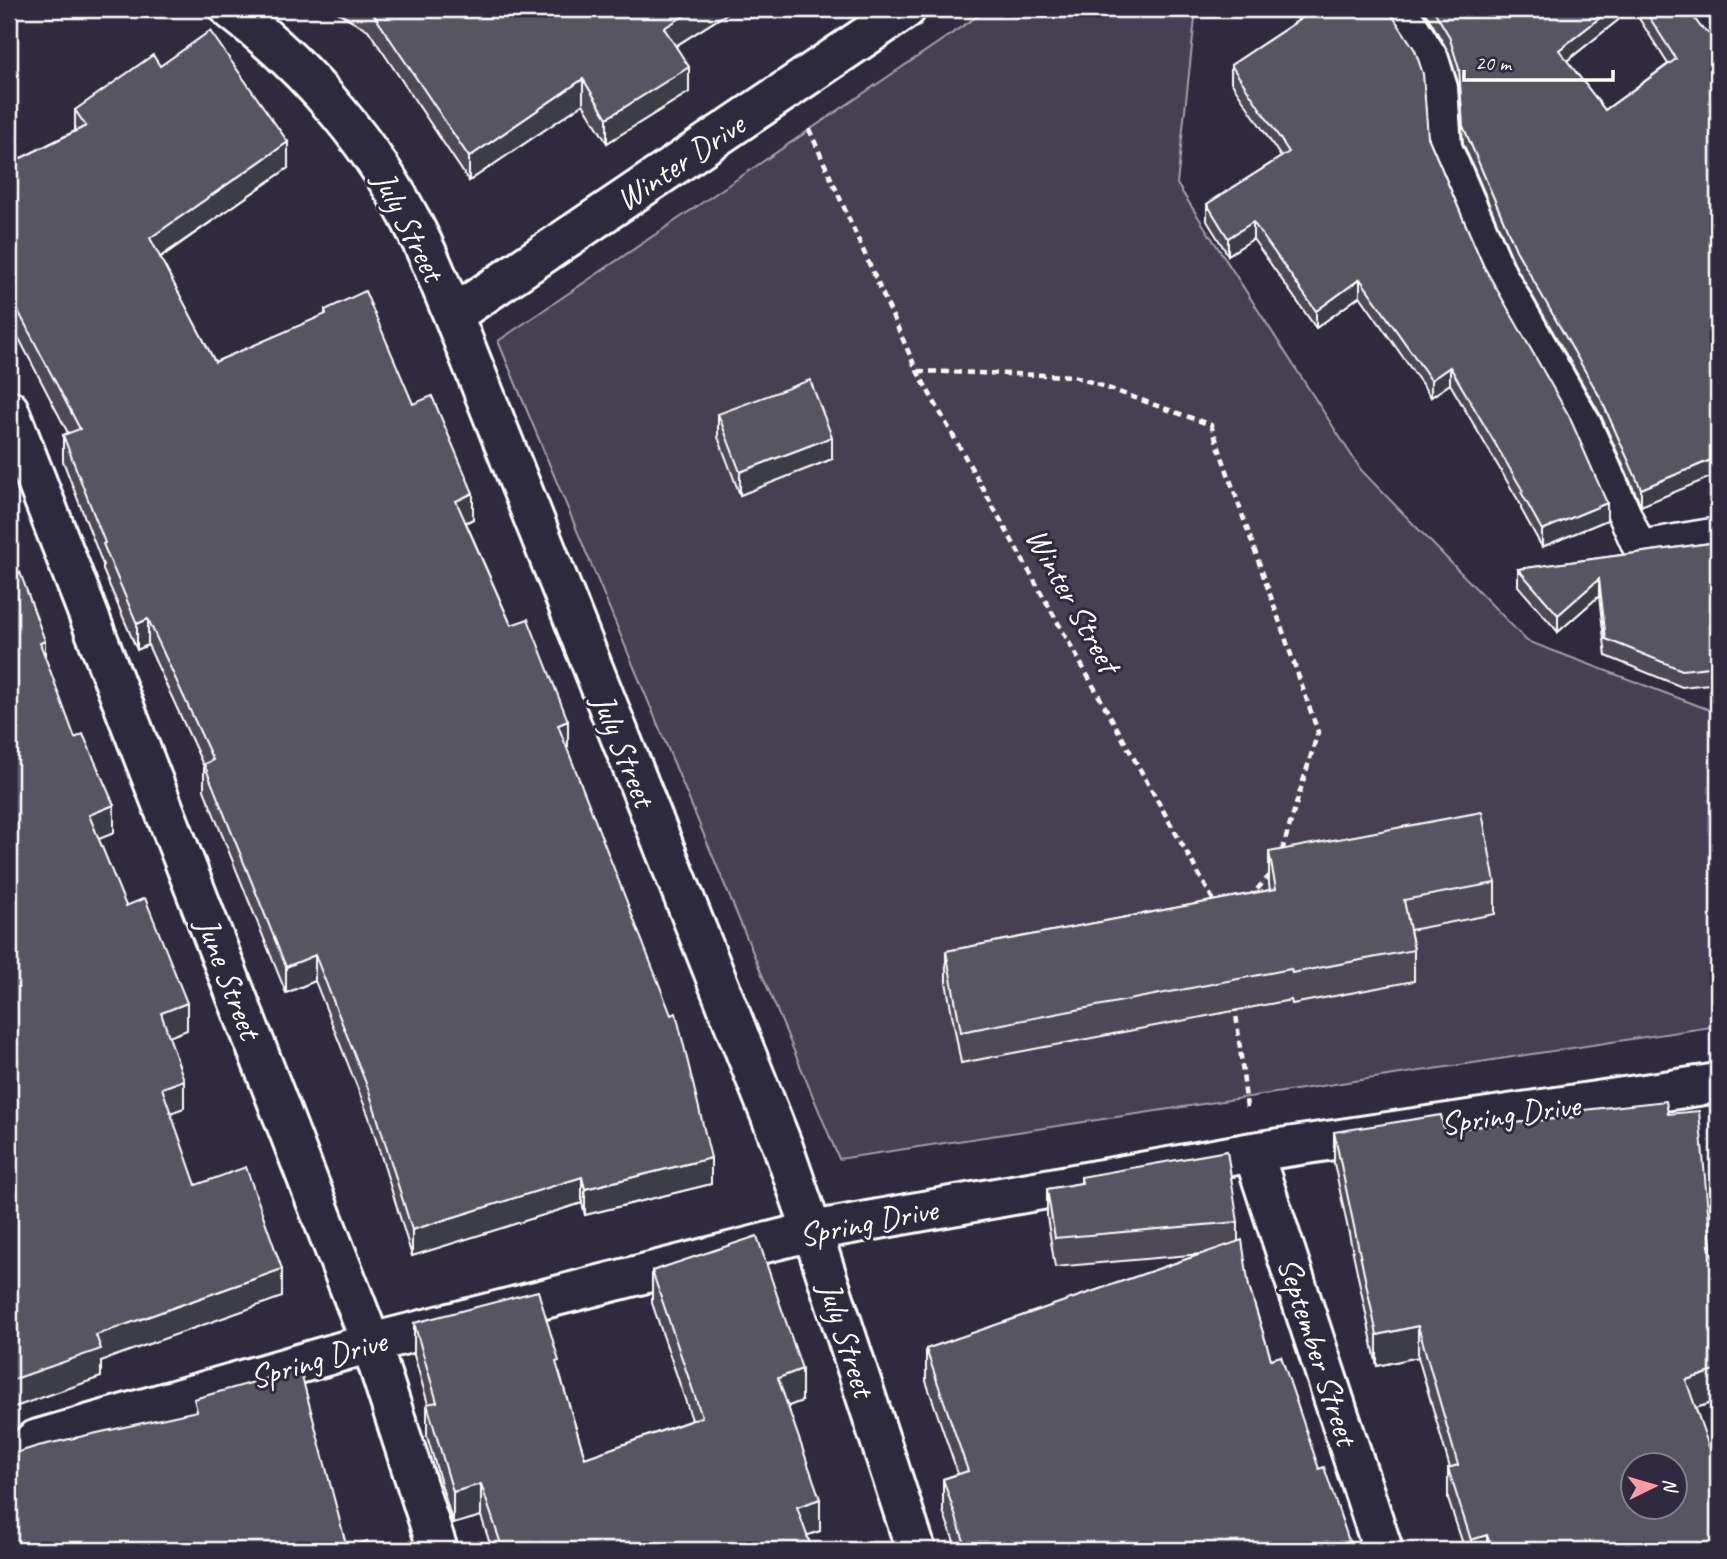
<svg xmlns="http://www.w3.org/2000/svg" width="1727" height="1559" font-family="Caveat,sans-serif">
  <style>
    .green { fill: #464152; stroke: #a2a0a8; stroke-width: 2 }
    .lines { fill: none; stroke-linecap: round; stroke-linejoin: round }
    .pedestrian-casing { stroke: #fff; stroke-width: 37 }
    .minor-casing { stroke: #fff; stroke-width: 44 }
    .path { stroke: #fff; stroke-width: 4.5; stroke-dasharray: 7 5; stroke-linecap: butt }
    .pedestrian { stroke: #2f2a3d; stroke-width: 32 }
    .minor { stroke: #2f2a3d; stroke-width: 38 }
    .wall { fill: #4d4956; stroke: #fff; stroke-width: 2 }
    .shaded-wall { fill: #3e3c46; stroke: #fff; stroke-width: 2 }
    .building { fill: #595564; stroke: #fff; stroke-width: 2; fill-rule: evenodd }
    .labels { text-anchor: middle; dominant-baseline: central; stroke-width: 6; stroke-linejoin: round; paint-order: stroke }
    .street-label { font-size: 33px; fill: #fff; stroke: #2f2a3d }
  </style>
  <rect width="100%" height="100%" fill="#2f2a3d"/>
  <filter id="ink" filterUnits="userSpaceOnUse"><feTurbulence type="fractalNoise" baseFrequency=".0143" numOctaves="2"/><feDisplacementMap in="SourceGraphic" scale="14" xChannelSelector="R" yChannelSelector="G"/><feConvolveMatrix kernelMatrix="1 2 1 2 8 2 1 2 1" color-interpolation-filters="sRGB"/></filter>
  <g filter="url(#ink)">
    <path class="green" d="M988 9H1196L1177 184 1361 470 1527 641 1718 713V1026L839 1159 498 341Z"/>
    <g class="lines">
      <defs>
        <path id="pedestrian" d="M1397 9 1412 27 1432 59 1441 88 1445 147 1500 275 1585 425 1639 547 1718 534"/>
        <path id="minor" d="M230 9C309 69 376 148 419 236 432 262 442 289 453 315L783 1147 812 1231 916 1550
          M1703 9 1718 31
          M453 315 906 9
          M9 410 371 1343 438 1550
          M1253 1152 1383 1550
          M9 1461 16 1458 35 1440 371 1343 812 1231 1253 1152 1718 1083"/>
      </defs>
      <use href="#pedestrian" class="pedestrian-casing"/>
      <use href="#minor" class="minor-casing"/>
      <path class="path" d="M809 129 917 371 1216 905
        M918 371 1074 376 1211 425 1318 732 1281 854
        M1249 898 1271 874
        M1235 1005 1247 1108"/>
      <use href="#pedestrian" class="pedestrian"/>
      <use href="#minor" class="minor"/>
    </g>
    <path class="wall" d="M332 9H734L676 46 689 92 607 143 583 104 469 181 368 30Z
      M788 9H807L793 17Z
      M1289 9H1388L1428 137 1483 265 1607 520 1542 547 1521 509V505L1450 384 1431 397 1360 296 1316 328 1253 239 1228 255 1207 221V204L1281 157 1231 82V65L1299 20Z
      M1421 9H1632L1567 61 1605 110 1668 64 1633 9H1688L1641 506 1601 416 1516 267 1463 143 1459 86 1449 53 1428 17Z
      M160 66 288 168 160 258 215 362 325 315V310L413 404 473 519 466 523 511 625 568 747 566 748 711 1184 585 1215 582 1203 412 1256 369 1117 315 981 286 993 204 790V767L148 645 137 650 103 570V565L63 461V435L68 433 13 327 9 164 75 131V110Z
      M718 414 832 459 740 495 718 437Z
      M1718 542V683L1682 687 1606 656 1599 596 1558 632 1518 586V569Z
      M1269 852 1495 883V914L1410 930 1414 950V981L1292 1004 1291 1000 961 1063 946 982V951L1270 890 1269 884Z
      M1575 1111 1668 1114 1711 1245V1251L1718 1273V1401L1695 1408 1718 1550H1465L1448 1499V1468H1450L1418 1357 1377 1366 1334 1163V1132L1444 1130 1575 1117Z
      M1081 1177 1238 1222V1241L1249 1287 1271 1359 1319 1469 1352 1550H957L943 1511V1479L958 1474 926 1381V1349L1201 1254 1055 1267 1047 1217V1189L1081 1183Z
      M652 1271 802 1401 788 1406 820 1531 807 1535 812 1550H492L481 1516 453 1524 427 1436V1404H428L414 1355V1323L559 1372 585 1458 692 1420 652 1303Z"/>
    <path class="shaded-wall" d="M695 9H734L664 53V28Z
      M793 9H807L793 17Z
      M1611 9H1632L1559 67V50Z
      M689 67V92L607 143V118Z
      M583 79V104L469 181V157Z
      M288 142V168L150 264V238Z
      M1253 222V239L1228 255V238Z
      M1360 279V296L1316 328V311Z
      M13 301V327L9 329V303Z
      M1450 367V384L1431 397V380Z
      M832 437V459L740 495V472Z
      M1718 457V474L1641 506V489Z
      M473 493V519L456 527V501Z
      M1607 503V520L1542 547V530Z
      M1599 579V596L1558 632V615Z
      M148 619V645L137 650V624Z
      M45 641V669L40 643Z
      M568 721V747L558 751V725Z
      M114 805V833L89 843V815Z
      M315 955V981L286 993V967Z
      M187 1003V1030L161 1040V1013Z
      M184 1080V1108L162 1116V1088Z
      M711 1158V1184L585 1215V1189Z
      M582 1177V1203L412 1256V1230Z
      M282 1269V1297L101 1361V1377L9 1409V1381L96 1335Z
      M1418 1326V1357L1377 1366V1335Z
      M802 1369V1401L778 1410V1378Z
      M1718 1370V1401L1686 1411V1380Z
      M481 1484V1516L453 1524V1492Z
      M820 1499V1531L797 1539V1507Z
      M1487 1535V1550H1471V1540Z"/>
    <path class="building" d="M370 9H695L664 28 689 67 607 118 583 79 469 157Z
      M1303 9H1388L1415 50 1423 74 1428 137 1483 265 1569 416 1607 503 1542 530 1521 492 1523 491 1450 367 1431 380 1360 279 1316 311 1253 222 1228 238 1207 204 1289 152 1231 65 1308 14Z
      M1433 9H1611L1559 50 1605 110 1676 59 1644 9H1688L1700 26 1708 33 1718 36V457L1641 489 1601 399 1516 250 1463 126 1459 69 1449 36Z
      M210 31 288 142 150 238 215 362 326 314 325 310 365 291 413 404 432 396 473 493 456 501 511 625 528 619 568 721 558 725 671 1015 676 1013 711 1158 585 1189 582 1177 412 1230 369 1091 315 955 286 967 204 764 213 760 148 619 137 624 103 544 105 543 63 435 80 429 13 301 9 303V164L86 126 75 110 153 55 160 66Z
      M810 380 832 437 740 472 718 414Z
      M1718 542V666L1682 670 1606 639 1599 579 1558 615 1518 569Z
      M20 572 45 641 40 643 75 738 83 734 114 805 89 815 126 906 145 898 187 1003 161 1013 184 1080 162 1088 196 1185 246 1167 282 1269 96 1335 101 1349 9 1381V576Z
      M1482 812 1495 883 1404 900 1414 950 1292 973 1291 969 961 1032 946 951 1276 889 1269 852Z
      M1666 1101 1668 1114 1699 1111 1711 1245H1709L1718 1273V1370L1686 1380 1718 1473V1550H1492L1487 1535 1471 1540 1448 1468 1458 1465 1418 1326 1377 1335 1334 1132 1441 1115 1444 1130 1575 1117V1111ZM1633 1465H1675V1507H1633Z
      M1227 1151 1238 1222 1055 1238 1047 1189 1082 1183 1081 1177Z
      M757 1236 802 1369 778 1378 820 1499 797 1507 812 1550H503L481 1484 453 1492 427 1404 437 1402 414 1323 538 1291 559 1361 556 1362 585 1458 702 1417 652 1271Z
      M1242 1240 1249 1287 1271 1359 1281 1356 1319 1469 1324 1467 1352 1550H967L943 1479 968 1471 926 1349Z
      M300 1369 347 1548 367 1541 370 1550H9V1455L38 1446 197 1411 194 1399Z"/>
  </g>
  <g class="labels">
    <g class="street-label">
      <text transform="translate(680 162) rotate(-34)">Winter Drive</text>
      <text transform="translate(409 226) rotate(63)">July Street</text>
      <text transform="translate(1073 600) rotate(61)">Winter Street</text>
      <text transform="translate(624 750) rotate(68)">July Street</text>
      <text transform="translate(229 978) rotate(69)">June Street</text>
      <text transform="translate(1510 1114) rotate(-8)">Spring Drive</text>
      <text transform="translate(868 1222) rotate(-11)">Spring Drive</text>
      <text transform="translate(847 1339) rotate(72)">July Street</text>
      <text transform="translate(1318 1351) rotate(72)">September Street</text>
      <text transform="translate(318 1359) rotate(-16)">Spring Drive</text>
    </g>
  </g>
  <rect width="1727" height="1559" fill="none" stroke="#2f2a3d" stroke-width="35"/>
  <rect x="18" y="18" width="1692" height="1524" fill="none" stroke="#fff" stroke-width="2.5" filter="url(#ink)"/>
  <g transform="translate(1654 1486) rotate(85)"><circle r="33" fill="#2f2a3d" stroke="#827f8b" stroke-width="2"/>
  <path d="M0-5L12 26L0 18L-12 26Z" fill="#ff9aa2"/>
  <text y="-10" font-size="19" font-weight="bold" text-anchor="middle" fill="#ffffff">N</text>
  </g>
  <path d="M1464 70v10h149v-10" fill="none" stroke="#ffffff" stroke-width="3.5"/>
  <text x="1475" y="70" font-size="21" fill="#ffffff" stroke="#2f2a3d" stroke-width="5" paint-order="stroke">20 m</text>
</svg>
